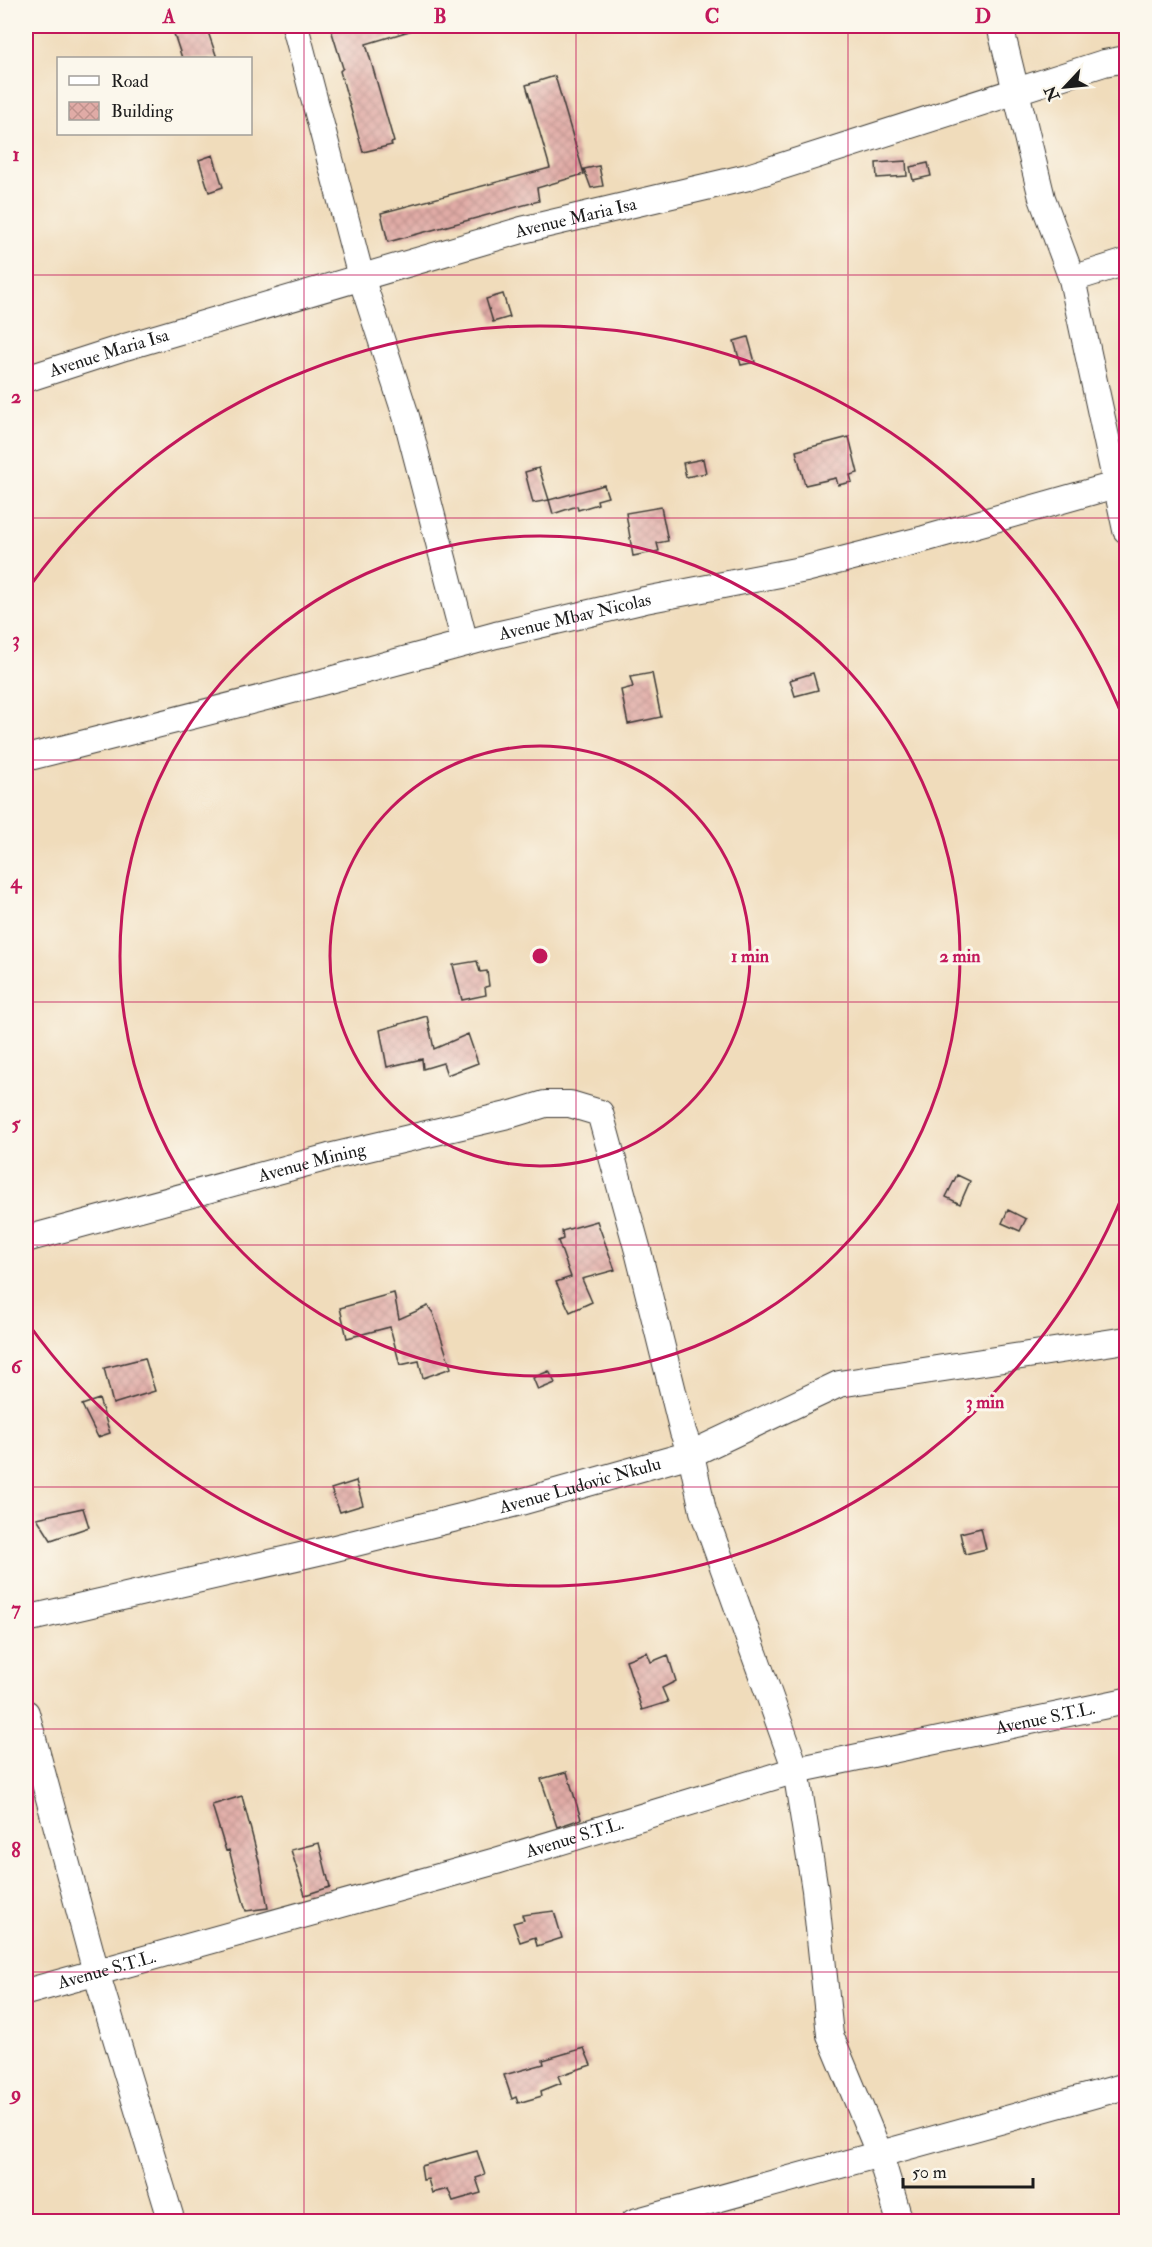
<svg xmlns="http://www.w3.org/2000/svg" width="1152" height="2247" font-family="'IM FELL Double Pica',serif">
  <style>
    .building { fill: url(#building-cross-hatch) }
    .lines { fill: none; stroke-linecap: round; stroke-linejoin: round }
    .minor-casing { stroke: #3c3934; stroke-width: 28 }
    .minor { stroke: #fff; stroke-width: 26 }
    .grid { fill: none; stroke: #c2185b; stroke-width: 1.5; stroke-opacity: 0.55 }
    .ring { fill: none; stroke: #c2185b; stroke-width: 3 }
    .labels { text-anchor: middle; dominant-baseline: central; stroke-width: 6; stroke-linejoin: round; paint-order: stroke }
    .street-label { font-size: 18px; fill: #1c1c1c; stroke: #fbf7ec }
    .centre { fill: #c2185b; stroke: #fbf7ec; stroke-width: 3 }
    .ring-label { font-size: 18px; text-anchor: middle; font-weight: bold; fill: #c2185b; stroke: #fbf7ec; stroke-width: 6; stroke-linejoin: round; paint-order: stroke }
    .neatline { fill: none; stroke: #c2185b; stroke-width: 2 }
    .grid-label { font-size: 20px; text-anchor: middle; font-weight: bold; fill: #c2185b }
  </style>
  <defs>
    <pattern id="building-cross-hatch" width="8" height="8" patternUnits="userSpaceOnUse" patternTransform="scale(1.5)"><rect width="8" height="8" fill="#e0aba6"/><path d="M0 0l8 8M0 8l8-8" fill="none" stroke="#c0938e"/></pattern>
  </defs>
  <rect width="100%" height="100%" fill="#fbf7ec"/>
  <filter id="ink" filterUnits="userSpaceOnUse"><feTurbulence type="fractalNoise" baseFrequency=".0167" numOctaves="2"/><feDisplacementMap in="SourceGraphic" scale="12" xChannelSelector="R" yChannelSelector="G"/><feConvolveMatrix kernelMatrix="1 2 1 2 8 2 1 2 1" color-interpolation-filters="sRGB"/></filter>
  <filter id="wash" filterUnits="userSpaceOnUse"><feTurbulence type="fractalNoise" baseFrequency=".008" numOctaves="4" result="noise"/><feDisplacementMap in="SourceGraphic" scale="24" xChannelSelector="R" yChannelSelector="G"/><feGaussianBlur stdDeviation="1.35" result="paint"/><feColorMatrix in="noise" values="0 0 0 0 0 0 0 0 0 0 0 0 0 0 0 0 0 1.4 0 .05"/><feComposite in="paint" operator="in"/></filter>
  <g filter="url(#wash)">
    <rect width="100%" height="100%" fill="#f0dcbb"/>
    <g id="blocks">
      <path class="building" d="M177 26H206L217 58H182L174 34 179 32Z
        M330 26H415L416 29 366 44 394 142 391 143 392 145 363 152 340 71 343 68Z
        M555 76 584 174 537 188 539 201 388 242 381 213 550 168 526 85Z
        M213 155 223 187 209 192 199 160Z
        M906 161 907 176 877 178 876 163Z
        M928 163 931 176 913 180 910 167Z
        M599 166 603 186 591 188 584 169Z
        M503 294 510 317 493 322 486 299Z
        M748 337 755 362 741 365 734 341Z
        M849 437 858 473 850 475 852 482 838 485 836 478 805 485 796 451Z
        M703 459 706 473 686 477 683 463Z
        M539 468 549 500 533 503 525 472Z
        M604 485 608 497 597 500 598 504 578 510 577 506 553 514 549 500Z
        M661 507 668 541 657 543 659 551 633 556 626 513Z
        M652 673 661 717 628 724 621 690 633 687 630 677Z
        M813 673 818 690 795 696 790 680Z
        M477 961 480 972 487 971 489 986 485 987 486 995 462 1000 453 965Z
        M427 1016 434 1049 468 1034 478 1063 447 1075 443 1063 423 1069 422 1059 387 1067 380 1030Z
        M957 1175 970 1181 960 1204 946 1197Z
        M1008 1210 1026 1219 1020 1231 1002 1223Z
        M597 1221 615 1270 582 1279 592 1302 570 1312 556 1282 571 1277 558 1241 563 1239 562 1231Z
        M394 1293 399 1319 428 1306 433 1313 451 1368 423 1378 419 1361 400 1365 390 1327 347 1338 340 1308Z
        M145 1358 155 1391 113 1404 104 1368Z
        M549 1371 555 1383 538 1390 533 1378Z
        M99 1399 110 1433 98 1437 82 1405Z
        M356 1481 363 1505 340 1512 331 1489Z
        M83 1508 89 1527 51 1540 37 1518Z
        M981 1528 986 1549 965 1554 960 1533Z
        M647 1652 651 1662 668 1655 676 1681 662 1688 668 1702 642 1710 626 1660Z
        M567 1772 581 1819 557 1827 541 1779Z
        M242 1796 260 1865 268 1908 246 1911 229 1850 226 1851 212 1805Z
        M319 1843 330 1887 305 1895 291 1850Z
        M554 1911 562 1938 537 1946 535 1937 520 1942 513 1923 524 1920 522 1915Z
        M584 2048 591 2065 558 2076 561 2083 541 2091 542 2096 518 2103 516 2097 512 2099 504 2075 544 2064 543 2060Z
        M477 2151 485 2175 476 2178 481 2193 453 2201 448 2189 432 2193 428 2179 423 2180 421 2166Z"/>
    </g>
  </g>
  <g filter="url(#ink)">
    <use href="#blocks" fill-opacity="0" stroke="#3c3934" stroke-width="1.5"/>
    <g class="lines">
      <defs>
        <g id="minor">
          <path d="M295 26 361 277 406 416 465 643"/>
          <path d="M1000 26 1042 198 1072 279 1126 530"/>
          <path d="M1072 279 1126 262"/>
          <path id="s1" d="M26 379 125 347 522 230 748 177 1104 63 1126 59"/>
          <path id="s2" d="M26 758 274 695 496 635 645 600 806 569 924 539 1126 482"/>
          <path id="s3" d="M26 1239 329 1157 512 1114 545 1104H570L600 1113 638 1251 683 1432 691 1454 703 1511 796 1770 815 1890 830 2035 880 2155 900 2222"/>
          <path id="s4" d="M26 1619 331 1549 517 1503 691 1454 839 1384 1126 1340"/>
          <path d="M26 1713 96 1972 172 2222"/>
          <path id="s5" d="M26 1992 496 1861 796 1770 1126 1701"/>
          <path d="M634 2222 1126 2086"/>
        </g>
      </defs>
      <use href="#minor" class="minor-casing"/>
      <use href="#minor" class="minor"/>
    </g>
  </g>
  <path class="grid" d="M304 26V2222M576 26V2222M848 26V2222M26 275H1126M26 518H1126M26 760H1126M26 1002H1126M26 1245H1126M26 1487H1126M26 1729H1126M26 1972H1126"/>
  <g class="ring">
    <circle cx="540" cy="956" r="210"/>
    <circle cx="540" cy="956" r="420"/>
    <path d="M1126 1187A630 630 0 0 1 27 1322M27 590A630 630 0 0 1 1126 725"/>
  </g>
  <g class="labels">
    <g class="street-label">
      <text stroke="none"><textPath href="#s1" startOffset="573">Avenue Maria Isa</textPath></text>
      <text stroke="none"><textPath href="#s1" startOffset="87">Avenue Maria Isa</textPath></text>
      <text stroke="none"><textPath href="#s2" startOffset="567">Avenue Mbav Nicolas</textPath></text>
      <text stroke="none"><textPath href="#s3" startOffset="296">Avenue Mining</textPath></text>
      <text stroke="none"><textPath href="#s4" startOffset="570">Avenue Ludovic Nkulu</textPath></text>
      <text stroke="none"><textPath href="#s5" startOffset="1056">Avenue S.T.L.</textPath></text>
      <text stroke="none"><textPath href="#s5" startOffset="570">Avenue S.T.L.</textPath></text>
      <text stroke="none"><textPath href="#s5" startOffset="84">Avenue S.T.L.</textPath></text>
    </g>
  </g>
  <circle cx="540" cy="956" r="9" class="centre"/>
  <g class="ring-label">
    <text x="750" y="962">1 min</text>
    <text x="960" y="962">2 min</text>
    <text x="985" y="1408">3 min</text>
  </g>
  <rect width="1152" height="2247" fill="none" stroke="#fbf7ec" stroke-width="66"/>
  <rect x="57" y="57" width="195" height="78" fill="#fbf7ec" stroke="#a29f99" stroke-width="1.5"/>
  <rect x="69" y="76" width="30" height="9" fill="#ffffff" stroke="#a29f99" stroke-width="1.5"/>
  <text x="111" y="87" font-size="18" fill="#1c1c1c">Road</text>
  <rect x="69" y="102" width="30" height="18" fill="url(#building-cross-hatch)" stroke="#a29f99" stroke-width="1.5"/>
  <text x="111" y="117" font-size="18" fill="#1c1c1c">Building</text>
  <g transform="translate(1065 87) rotate(244)" stroke="#fbf7ec" stroke-width="4.5" paint-order="stroke">
  <path d="M0-4.5L10 22L0 15L-10 22Z" fill="#1c1c1c"/>
  <text y="-9" font-size="16" font-weight="bold" text-anchor="middle" fill="#1c1c1c">N</text>
  </g>
  <path d="M903 2178v9h130v-9" fill="none" stroke="#1c1c1c" stroke-width="3"/>
  <text x="912" y="2178" font-size="18" fill="#1c1c1c" stroke="#fbf7ec" stroke-width="4.5" paint-order="stroke">50 m</text>
  <rect x="33" y="33" width="1086" height="2181" class="neatline"/>
  <g class="grid-label">
    <text x="169" y="23">A</text>
    <text x="440" y="23">B</text>
    <text x="712" y="23">C</text>
    <text x="983" y="23">D</text>
    <text x="16" y="161">1</text>
    <text x="16" y="403">2</text>
    <text x="16" y="646">3</text>
    <text x="16" y="888">4</text>
    <text x="16" y="1130">5</text>
    <text x="16" y="1373">6</text>
    <text x="16" y="1615">7</text>
    <text x="16" y="1857">8</text>
    <text x="16" y="2100">9</text>
  </g>
</svg>
